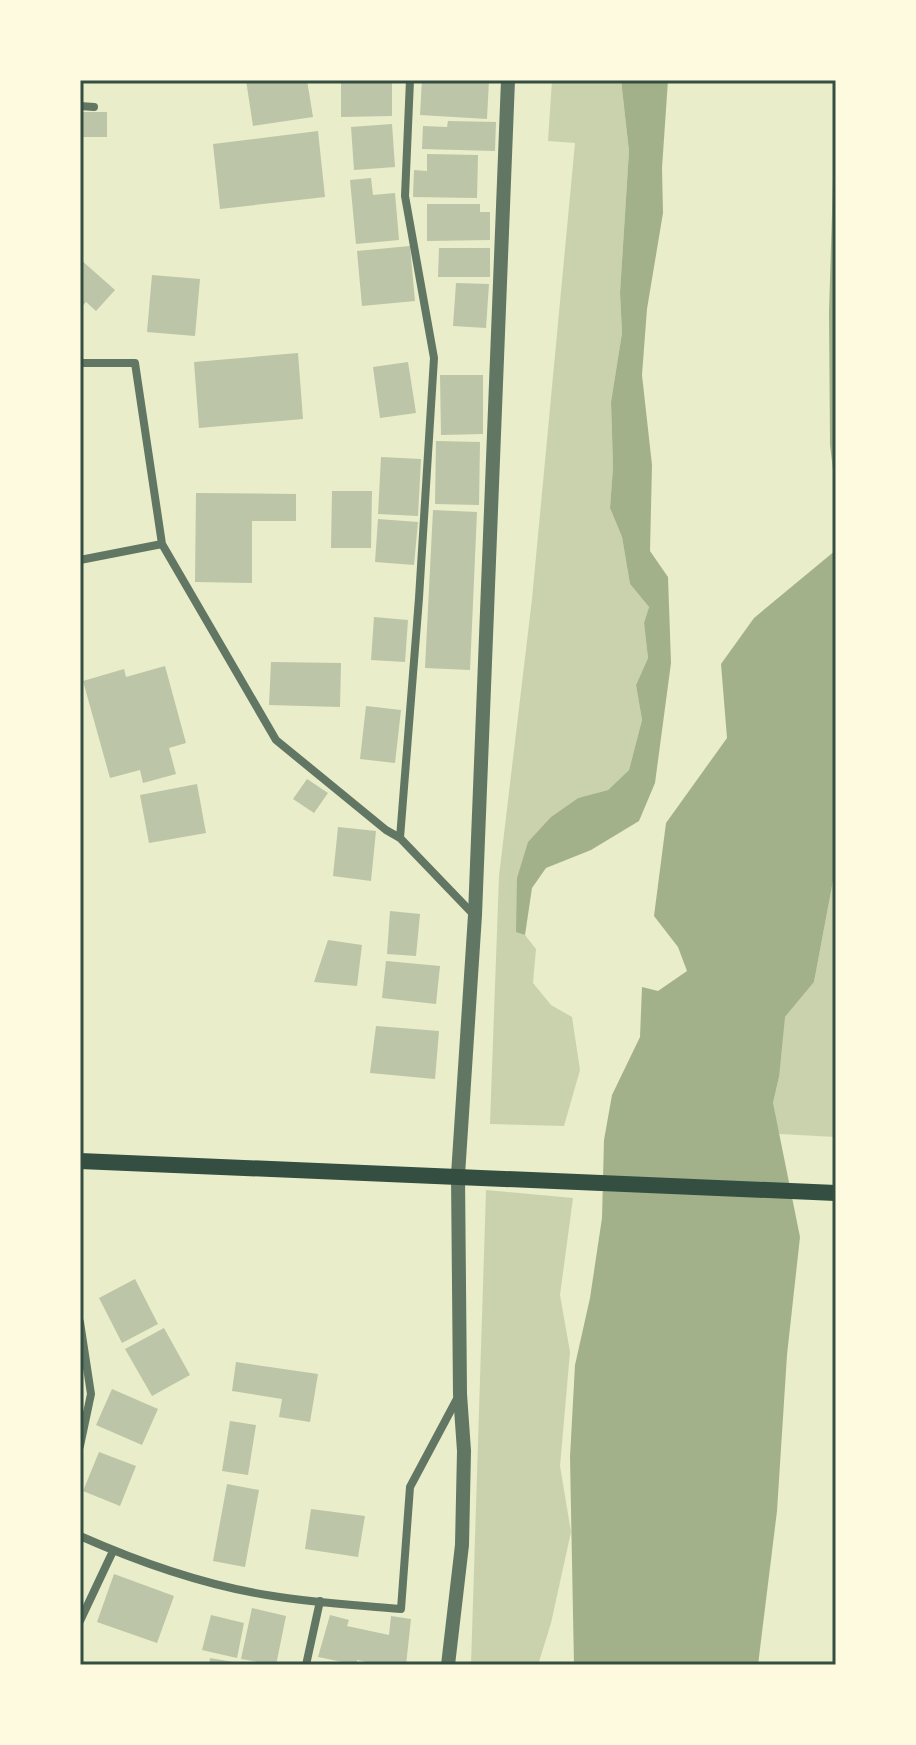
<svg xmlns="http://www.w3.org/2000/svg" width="916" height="1745" font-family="'IBM Plex Sans',sans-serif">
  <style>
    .green { fill: #cad2ad }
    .water { fill: #a3b18a }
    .building { fill: #bcc5a7 }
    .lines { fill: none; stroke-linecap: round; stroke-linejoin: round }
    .minor { stroke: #617663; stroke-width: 8 }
    .tertiary { stroke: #617663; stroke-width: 14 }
    .secondary { stroke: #344e41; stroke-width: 16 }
    .neatline { fill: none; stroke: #344e41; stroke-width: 3 }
  </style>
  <rect width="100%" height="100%" fill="#e9edc9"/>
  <path class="green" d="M552 80H621L629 151 620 293 622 333 611 402 613 467 610 508 622 537 630 584 649 607 644 623 648 658 636 685 642 720 629 770 608 790 578 798 551 817 516 931 525 935 536 949 533 983 551 1005 572 1017 580 1070 564 1126 490 1124 499 876 532 599 575 143 548 141Z
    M836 865V1137L779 1134 768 1125 779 1077 771 1034 814 982Z
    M486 1190 573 1198 560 1295 570 1352 560 1466 571 1532 551 1623 538 1665H471Z"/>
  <path class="water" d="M621 80H668L662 168 663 213 647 309 642 375 652 465 650 551 668 577 671 663 655 783 639 821 591 850 546 868 532 888 525 935 516 932 517 878 528 842 551 817 578 798 608 790 629 770 642 720 636 685 648 658 644 623 649 607 630 584 622 537 610 508 613 467 611 402 622 333 620 293 629 151Z
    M836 80V495L830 445 829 312Z
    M836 550V865L814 982 785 1017 779 1077 773 1103 800 1237 787 1355 777 1511 758 1665H574L570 1457 575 1365 590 1298 602 1218 604 1140 612 1095 640 1037 642 987 658 991 687 971 678 947 654 916 666 823 727 738 721 664 754 618Z"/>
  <path class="building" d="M246 80H307L313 117 253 126Z
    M341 80H392V116L341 117Z
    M422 80H489L487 119 420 115Z
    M80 112H107V137H80Z
    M448 121 496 122 495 151 422 149 423 126 447 127Z
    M392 124 395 167 354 170 351 127Z
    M318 131 325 197 220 209 213 144Z
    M427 154 478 155 477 198 413 197 414 170 427 171Z
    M371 178 373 195 395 193 399 240 356 244 350 180Z
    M427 204H480V212H490V240L427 241Z
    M410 246 415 301 362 306 357 251Z
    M439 248H490V277H438Z
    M80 259 115 290 96 311 86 302 80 309Z
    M152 275 200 279 195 336 147 332Z
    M456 283 489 284 486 328 453 326Z
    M298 353 303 419 199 428 194 362Z
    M408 362 416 413 380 418 373 367Z
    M440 375H483V434L441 435Z
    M436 441 480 442 479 505 435 504Z
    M381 457 421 459 418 516 378 514Z
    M332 491H372L371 548H331Z
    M196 493 296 494V521H252V583L195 582Z
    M433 510 477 512 470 670 425 668Z
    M378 519 418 522 414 565 375 562Z
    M374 617 408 620 405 662 371 660Z
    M271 662 341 663 340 707 269 705Z
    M165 666 186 743 169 748 176 774 143 783 140 770 110 778 83 681 124 669 126 677Z
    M366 706 401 710 395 763 360 759Z
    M307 779 328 793 314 813 293 799Z
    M197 784 206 833 149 843 140 795Z
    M338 827 376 831 371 881 333 876Z
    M390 911 420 914 416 956 387 954Z
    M328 940 362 945 357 986 314 982Z
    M386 961 440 966 436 1004 382 998Z
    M376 1026 439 1031 435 1079 370 1073Z
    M135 1279 158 1324 122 1343 99 1298Z
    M164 1328 190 1375 152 1396 125 1349Z
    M236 1362 318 1374 310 1422 279 1417 282 1399 232 1391Z
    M112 1389 158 1409 142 1445 96 1425Z
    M230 1421 256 1425 248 1475 222 1471Z
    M99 1452 136 1466 120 1506 83 1491Z
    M227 1484 259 1490 245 1567 213 1561Z
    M311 1509 365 1516 358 1557 305 1549Z
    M114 1574 174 1596 157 1643 97 1622Z
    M252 1608 286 1616 276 1665 241 1659Z
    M211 1615 244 1623 237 1658 202 1650Z
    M330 1615 349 1620 347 1626 389 1635 391 1616 411 1619 406 1665H382L357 1660V1665L318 1657Z
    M210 1658 239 1663V1665H209Z"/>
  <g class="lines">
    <path class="minor" d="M80 106 94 107
      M80 363H135L162 544 276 740 386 830 400 838 474 915
      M80 560 162 544
      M400 838 419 598 434 358 405 196 410 80
      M80 1322 91 1394 80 1446
      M80 1536C141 1563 207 1586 273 1596 315 1603 358 1605 401 1609L410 1487 458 1397
      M80 1621 113 1551
      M306 1665 320 1601"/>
    <path class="tertiary" d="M448 1665 462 1545 464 1451 460 1394 458 1175 475 915 508 80"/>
    <path class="secondary" d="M80 1161 836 1193"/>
  </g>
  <rect width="916" height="1745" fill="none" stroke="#fefae0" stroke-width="164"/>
  <rect x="82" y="82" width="752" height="1581" class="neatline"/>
</svg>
